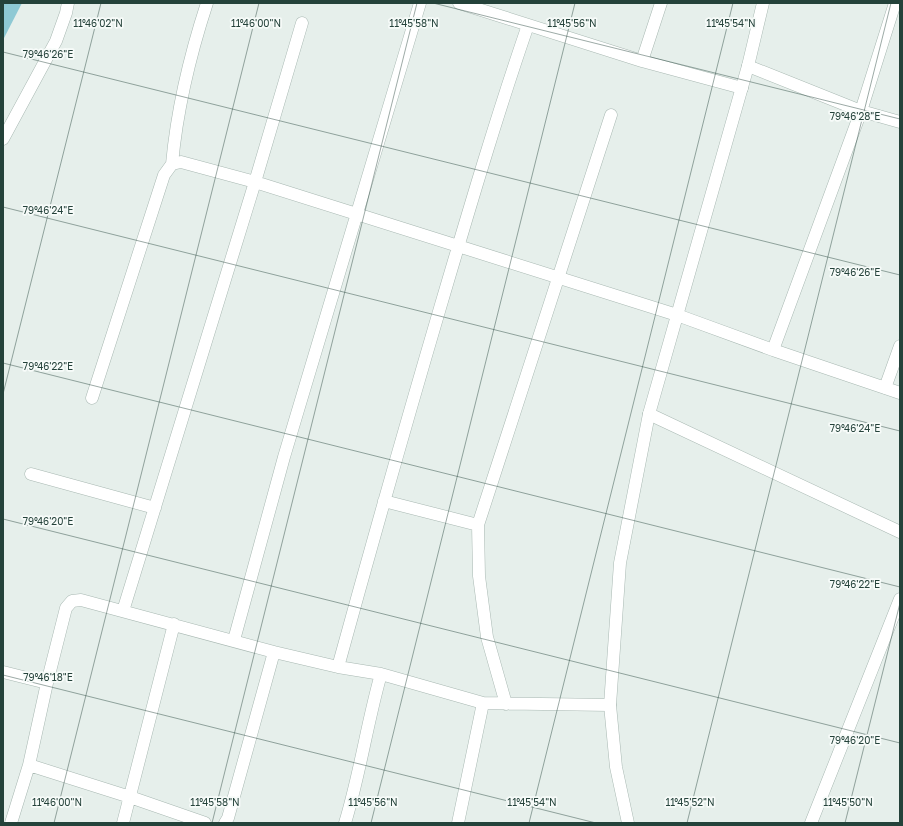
<svg xmlns="http://www.w3.org/2000/svg" width="903" height="826" font-family="'Golos Text',sans-serif">
  <style>
    .water { fill: #8ec9d4 }
    .lines { fill: none; stroke-linecap: round; stroke-linejoin: round }
    .minor-casing { stroke: #a8b8b2; stroke-width: 13 }
    .tertiary-casing { stroke: #a8b8b2; stroke-width: 13 }
    .minor { stroke: #fff; stroke-width: 12 }
    .tertiary { stroke: #fff; stroke-width: 12 }
    .ticks { fill: none; stroke: #24423a; stroke-width: 1; stroke-opacity: 0.45 }
    .ticks-label { font-size: 10px; text-anchor: middle; fill: #24423a; stroke: #f7fbf9; stroke-width: 3.5; stroke-linejoin: round; paint-order: stroke }
  </style>
  <rect width="100%" height="100%" fill="#e6efeb"/>
  <path class="water" d="M3 3H22L3 40Z"/>
  <g class="lines">
    <defs>
      <path id="minor" d="M459 3 642 61 742 88
        M642 61 661 3
        M748 66 861 111 900 122
        M172 164C177 109 190 55 207 3
        M773 350 861 111 895 3
        M885 388 900 346
        M92 398 164 175 172 164 181 162 255 182 677 315 773 350 900 393
        M649 414 900 532
        M31 474 155 508
        M384 501 478 525 479 576 487 637 506 704
        M478 525 611 115
        M123 611 255 182 302 23
        M234 640 284 457 420 3
        M338 667C371 547 405 427 440 308 468 213 496 118 528 25
        M3 672 47 683 66 608 72 601 81 600 274 652 338 667 381 674 483 703 610 705
        M29 765 130 797 205 823
        M11 823 29 765 47 683
        M123 823 174 624
        M225 823 228 818 274 652
        M345 823C360 774 367 723 381 674
        M458 823 483 703
        M811 823 900 599"/>
      <path id="tertiary" d="M3 139 56 41 66 13 68 3
        M628 823 616 767 610 705 620 563 649 414 748 66 763 3"/>
    </defs>
    <use href="#minor" class="minor-casing"/>
    <use href="#tertiary" class="tertiary-casing"/>
    <use href="#minor" class="minor"/>
    <use href="#tertiary" class="tertiary"/>
  </g>
  <path class="ticks" d="M433 3 900 119M3 52 900 275M3 207 900 431M3 363 900 587M3 394 101 3M3 519 900 743M3 675 596 823M54 823 259 3M212 823 417 3M371 823 575 3M529 823 733 3M687 823 891 3M845 823 900 603"/>
  <g class="ticks-label">
    <text x="98" y="27">11°46'02"N</text>
    <text x="256" y="27">11°46'00"N</text>
    <text x="414" y="27">11°45'58"N</text>
    <text x="572" y="27">11°45'56"N</text>
    <text x="731" y="27">11°45'54"N</text>
    <text x="48" y="58">79°46'26"E</text>
    <text x="855" y="120">79°46'28"E</text>
    <text x="48" y="214">79°46'24"E</text>
    <text x="855" y="276">79°46'26"E</text>
    <text x="48" y="370">79°46'22"E</text>
    <text x="855" y="432">79°46'24"E</text>
    <text x="48" y="525">79°46'20"E</text>
    <text x="855" y="588">79°46'22"E</text>
    <text x="48" y="681">79°46'18"E</text>
    <text x="855" y="744">79°46'20"E</text>
    <text x="57" y="806">11°46'00"N</text>
    <text x="215" y="806">11°45'58"N</text>
    <text x="373" y="806">11°45'56"N</text>
    <text x="532" y="806">11°45'54"N</text>
    <text x="690" y="806">11°45'52"N</text>
    <text x="848" y="806">11°45'50"N</text>
  </g>
  <rect width="903" height="826" fill="none" stroke="#24423a" stroke-width="8"/>
</svg>
